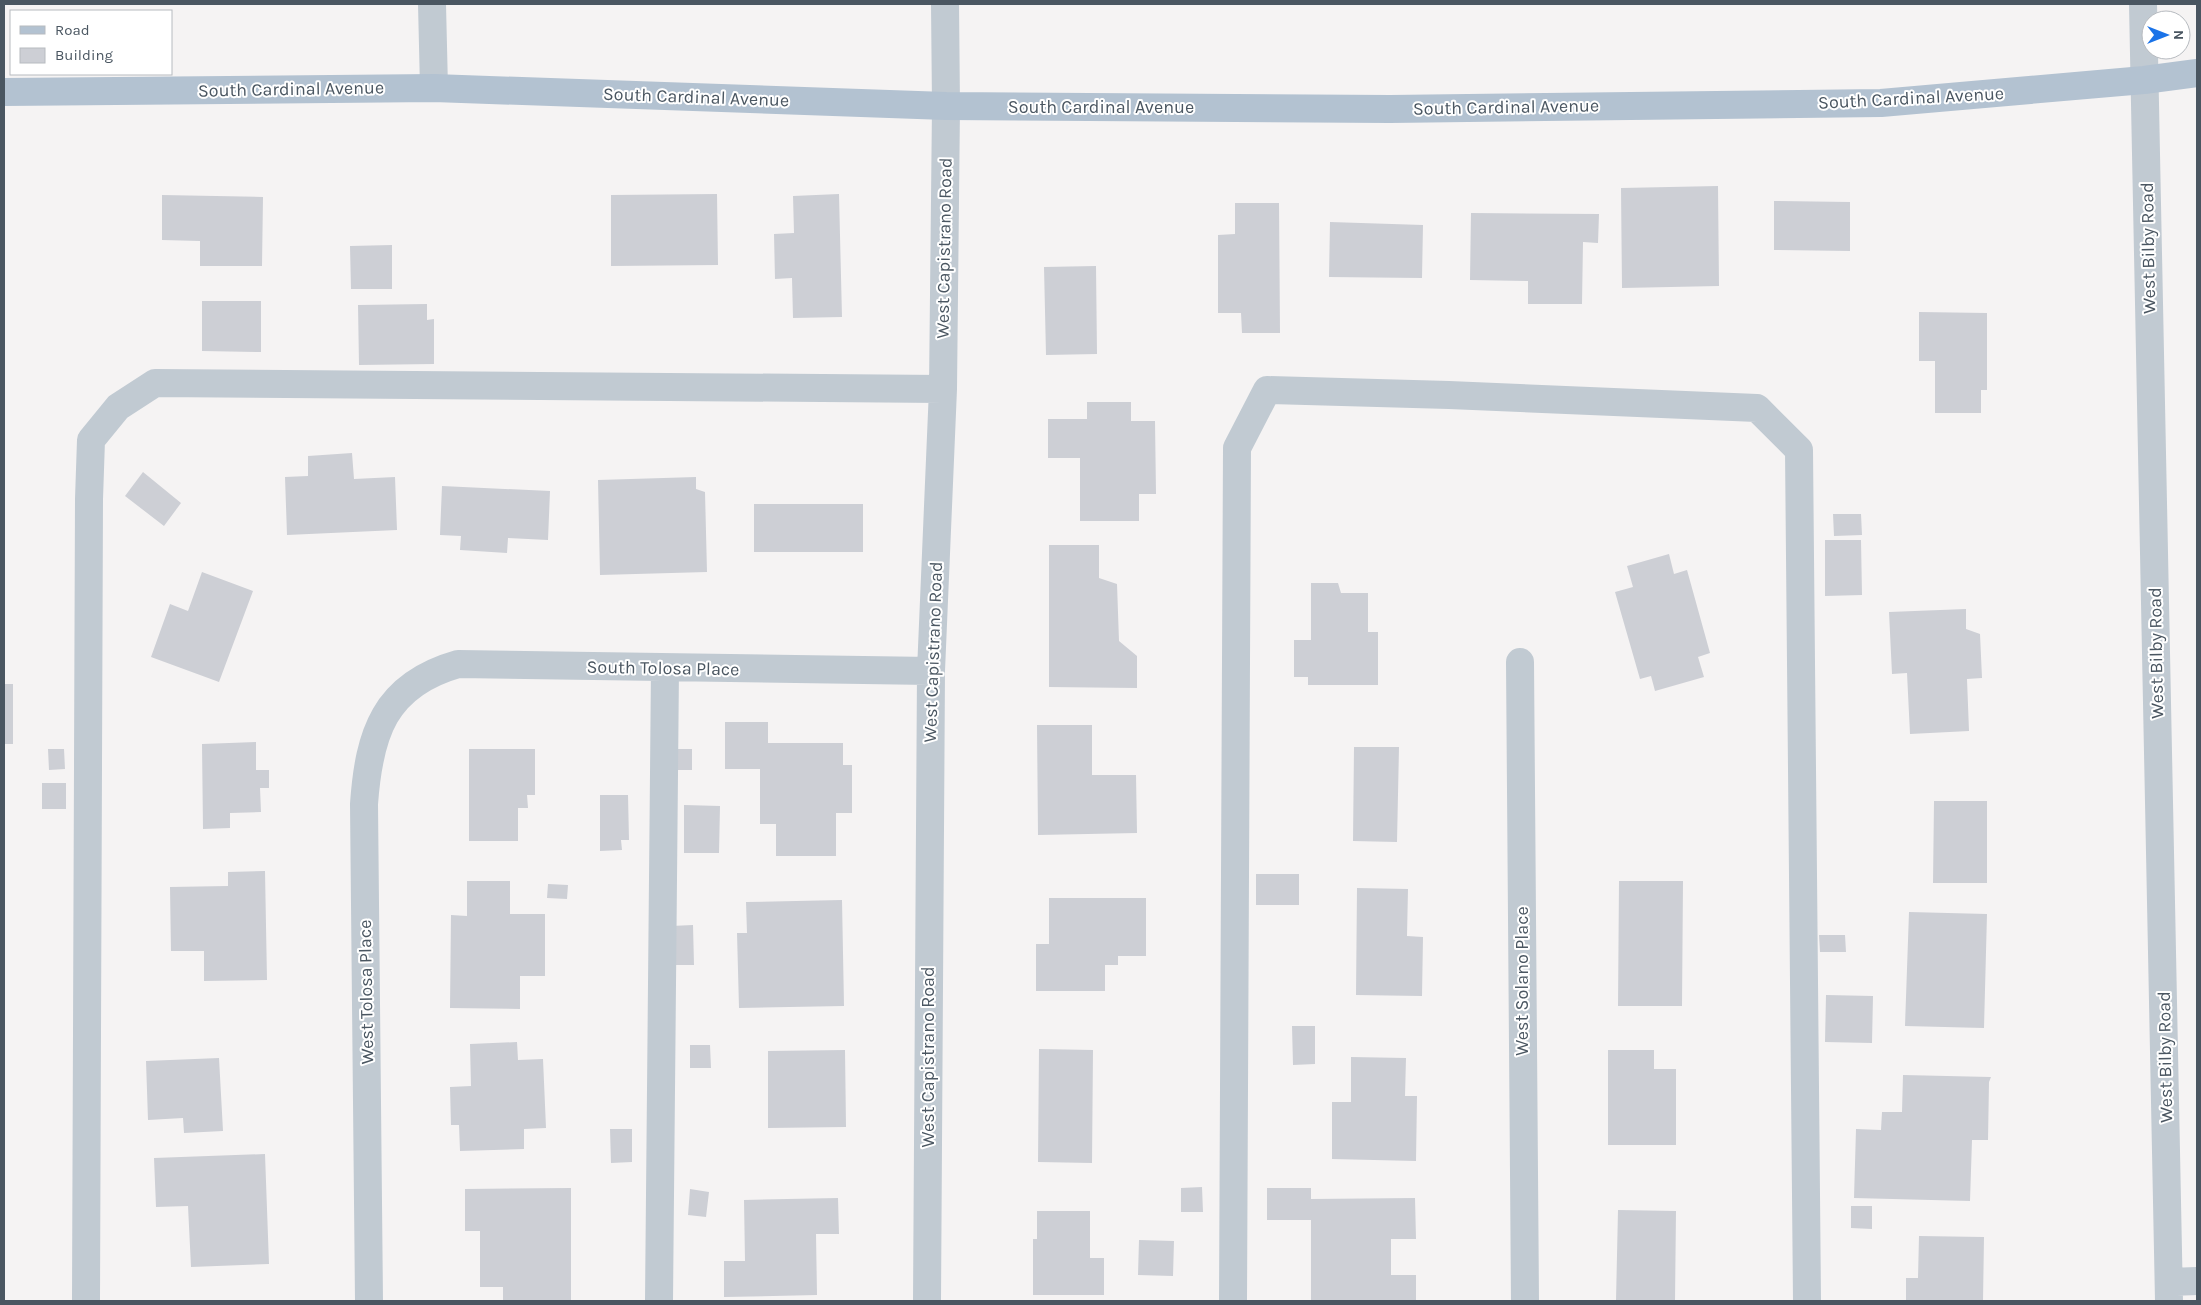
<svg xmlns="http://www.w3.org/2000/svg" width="2201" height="1305" font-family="Karla,sans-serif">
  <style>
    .building { fill: #cdcfd5 }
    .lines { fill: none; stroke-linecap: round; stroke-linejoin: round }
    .minor { stroke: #c1cad2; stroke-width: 28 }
    .major { stroke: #b3c2d1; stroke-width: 28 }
    .labels { text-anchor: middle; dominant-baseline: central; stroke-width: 4; stroke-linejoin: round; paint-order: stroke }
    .street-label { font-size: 18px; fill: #4a5661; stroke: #fff }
  </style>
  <rect width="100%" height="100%" fill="#f5f3f3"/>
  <path class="building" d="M1718 186 1719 286 1622 288 1621 188Z
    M717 194 718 265 611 266V195Z
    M839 194 842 317 793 318 792 278 775 279 774 234 794 233 793 196Z
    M162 195 263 197 262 266H200V241L162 240Z
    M1774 201 1850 202V251L1774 250Z
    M1235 203H1279L1280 333H1242L1241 313H1218V235L1235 234Z
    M1471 213 1599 214 1598 243 1583 242 1582 304H1528V281L1470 280Z
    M1330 222 1423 225 1422 278 1329 277Z
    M392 245V289H351L350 246Z
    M1096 266 1097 354 1046 355 1044 267Z
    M202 301H261V352L202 351Z
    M427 304V320L434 319V364L359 365 358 305Z
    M1919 312 1987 313V390H1981V413H1935V361H1919Z
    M1087 402H1131V421H1155L1156 494H1139V521H1080V458H1048V419H1087Z
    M352 453 354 479 395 477 397 530 287 535 285 477 308 476V456Z
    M143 472 181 503 164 526 125 496Z
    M696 477V489L705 492 707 572 600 575 598 480Z
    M442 486 550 491 548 540 508 538 507 553 460 550 461 536 440 535Z
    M754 504H863V552H754Z
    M1833 514H1861L1862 535 1834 536Z
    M1825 540H1861L1862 595 1825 596Z
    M1049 545H1099V578L1117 584 1119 641 1137 656V688L1049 687Z
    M1669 554 1674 574 1687 570 1710 653 1698 657 1704 677 1655 691 1651 676 1640 679 1615 592 1633 587 1627 566Z
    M202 572 253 591 219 682 151 657 170 604 188 611Z
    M1311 583H1338L1341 593H1368V632H1378V685H1308V677H1294V640H1311Z
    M1966 609V629L1980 634 1982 678 1967 679 1969 731 1910 734 1907 673 1892 674 1889 612Z
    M4 684H13V744H4Z
    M725 722H768V743H843V765H852V813H836V856H776V824H760V769H725Z
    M1037 725H1092V775H1136L1137 833 1038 835Z
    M256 742V770H269V788H260L261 812 230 813V828L203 829 202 744Z
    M1354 747H1399L1397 842 1353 841Z
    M48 749H64L65 769 49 770Z
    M469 749H535V795H527L528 808H518V841H469Z
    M672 749H692V770H672Z
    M42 783H66V809H42Z
    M600 795H628L629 840H621L622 850 600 851Z
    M1934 801H1987V883H1933Z
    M684 805 720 806 719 853H684Z
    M265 871 267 980 204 981V951H171L170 887 228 886V872Z
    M1256 874H1299V905H1256Z
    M467 881H510V914H545V976H520V1009L450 1008 451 915 467 916Z
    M1619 881H1683L1682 1006H1618Z
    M548 884 568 885 567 899 547 898Z
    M1357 888 1408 889 1407 936 1423 937 1422 996 1356 995Z
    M1049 898H1146V956H1118V965H1105V991H1036V944H1049Z
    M842 900 844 1006 739 1008 737 933H747L746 902Z
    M1909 912 1987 914 1984 1028 1905 1026Z
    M693 925 694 965H672L671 926Z
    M1819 935H1845L1846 952H1820Z
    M1826 995 1873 996 1872 1043 1825 1042Z
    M1292 1026H1315V1064L1293 1065Z
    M517 1042 518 1060 543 1059 546 1128 524 1129V1149L460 1151 459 1125H451L450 1087 471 1086 470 1044Z
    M690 1045H710L711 1068H690Z
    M1039 1049 1093 1050 1092 1163 1038 1162Z
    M845 1050 846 1127 768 1128V1051Z
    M1608 1050H1654V1069H1676V1145H1608Z
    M1351 1057 1406 1058 1405 1096H1417L1416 1161 1332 1159V1102H1351Z
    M219 1058 223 1131 184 1133 183 1118 148 1120 146 1061Z
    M1903 1075 1991 1077 1989 1082 1988 1140H1972L1970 1201 1854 1198 1856 1129 1881 1130 1882 1112H1902Z
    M610 1129H632V1162L611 1163Z
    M265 1154 269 1264 191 1267 188 1206 156 1207 154 1158Z
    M1202 1187 1203 1212H1181V1188Z
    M571 1188V1301H503V1287H480V1231H465V1189Z
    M1267 1188H1311V1199L1415 1198 1416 1239H1391V1275H1416V1301H1311V1220H1267Z
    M690 1189 709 1192 706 1217 688 1215Z
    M838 1198 839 1234H816L817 1295 724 1297V1261H745L744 1200Z
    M1851 1206H1872V1229L1851 1228Z
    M1618 1210 1676 1211 1675 1301H1616Z
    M1037 1211H1090V1258H1104V1295H1033V1239H1037Z
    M1919 1236 1984 1237 1983 1301H1906V1278H1918Z
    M1139 1240 1174 1241 1173 1276 1138 1275Z"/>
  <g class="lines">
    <path class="minor" d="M432 4 434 88
      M2143 4 2169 1301
      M1520 662 1525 1301
      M2170 1282 2197 1281
      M86 1301 89 499 91 440 118 407 155 383 943 389
      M369 1301 364 804C369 734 384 685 458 664L931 671
      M659 1301 665 668
      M927 1301 931 671 943 389 946 106 945 4
      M1233 1301 1237 448 1267 390 1449 395 1757 408 1799 450 1807 1301"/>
    <path class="major" d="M4 92 434 88 946 106 1390 109 1881 103 2144 80 2197 73"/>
  </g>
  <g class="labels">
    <g class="street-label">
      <text transform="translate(291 89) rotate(-1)">South Cardinal Avenue</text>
      <text transform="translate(696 97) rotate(2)">South Cardinal Avenue</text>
      <text transform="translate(1911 98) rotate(-3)">South Cardinal Avenue</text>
      <text x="1101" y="107">South Cardinal Avenue</text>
      <text transform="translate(1506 107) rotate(-1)">South Cardinal Avenue</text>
      <text transform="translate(944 248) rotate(-89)">West Capistrano Road</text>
      <text transform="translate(2148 248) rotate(-91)">West Bilby Road</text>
      <text transform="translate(933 652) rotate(-88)">West Capistrano Road</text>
      <text transform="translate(2156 653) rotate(-91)">West Bilby Road</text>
      <text transform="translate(663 668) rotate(1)">South Tolosa Place</text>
      <text transform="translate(1522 981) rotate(-90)">West Solano Place</text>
      <text transform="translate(366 992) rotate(-91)">West Tolosa Place</text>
      <text transform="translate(928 1057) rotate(-90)">West Capistrano Road</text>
      <text transform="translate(2165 1057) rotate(-91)">West Bilby Road</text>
    </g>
  </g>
  <rect width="2201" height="1305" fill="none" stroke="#4a5661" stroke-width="10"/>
  <rect x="10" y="10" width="162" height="65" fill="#ffffff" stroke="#b7bbc0"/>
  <rect x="20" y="26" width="25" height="8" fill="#b3c2d1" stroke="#b7bbc0"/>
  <text x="55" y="35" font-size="15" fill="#4a5661">Road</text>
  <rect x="20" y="48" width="25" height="15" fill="#cdcfd5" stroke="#b7bbc0"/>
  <text x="55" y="60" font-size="15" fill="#4a5661">Building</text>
  <g transform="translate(2166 35) rotate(90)"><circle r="24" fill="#ffffff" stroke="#b7bbc0"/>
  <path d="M0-4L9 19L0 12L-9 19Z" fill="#1a73e8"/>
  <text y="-8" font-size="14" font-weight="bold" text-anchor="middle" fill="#4a5661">N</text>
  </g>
</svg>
